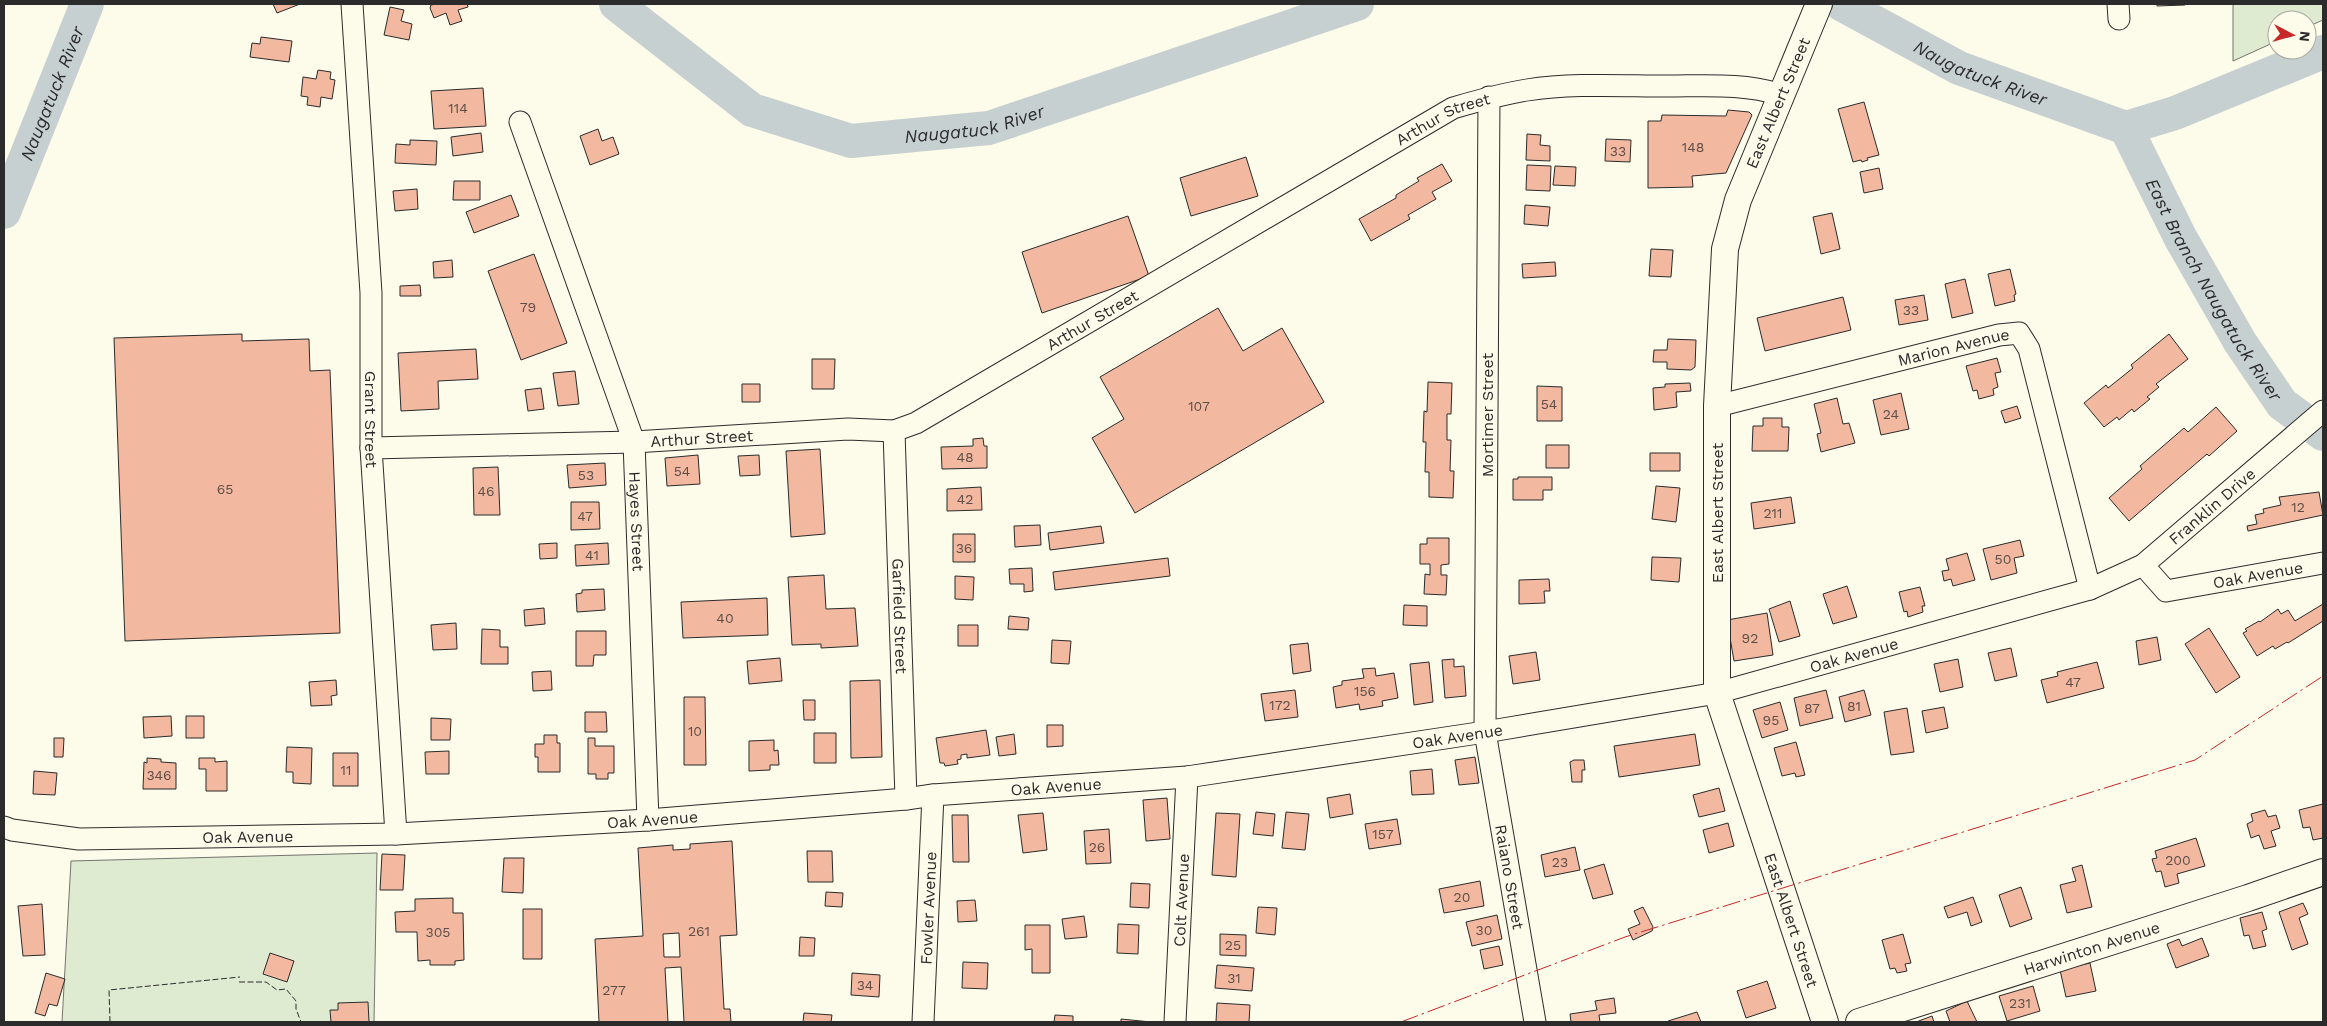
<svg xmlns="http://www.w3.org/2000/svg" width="2327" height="1026" font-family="'Work Sans',sans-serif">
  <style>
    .green { fill: #deebd1; stroke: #74746e }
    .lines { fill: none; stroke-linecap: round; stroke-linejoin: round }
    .river { stroke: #c7d0d0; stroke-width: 34 }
    .building { fill: #f2b8a0; stroke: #2b2b2b; fill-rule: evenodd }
    .minor-casing { stroke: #2b2b2b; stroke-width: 23 }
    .major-casing { stroke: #2b2b2b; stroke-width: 28 }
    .minor { stroke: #fdfbea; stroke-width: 21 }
    .major { stroke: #fdfbea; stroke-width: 26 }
    .fence { stroke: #2b2b2b; stroke-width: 1; stroke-dasharray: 6 2.5; stroke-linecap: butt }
    .power { stroke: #c62828; stroke-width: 1; stroke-dasharray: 18 4 2.5 4; stroke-linecap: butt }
    .labels { text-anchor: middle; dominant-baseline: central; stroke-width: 4; stroke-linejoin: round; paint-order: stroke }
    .number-label { font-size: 14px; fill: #5d4e48 }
    .street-label { font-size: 16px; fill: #2b2b2b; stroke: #fdfbea }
    .water-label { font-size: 18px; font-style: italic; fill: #2b2b2b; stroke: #fdfbea }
  </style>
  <rect width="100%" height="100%" fill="#fdfbea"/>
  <path class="green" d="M2233 4H2323V20L2307 27V20H2277V41L2233 61Z
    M377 853 374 1022H62L71 861Z"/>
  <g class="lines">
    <g class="river">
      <path id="s1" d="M616 4 752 110 851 141 989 128 1357 4"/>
      <path id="s2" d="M1841 4 1959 68 2126 128"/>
      <path id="s3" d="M2126 128 2180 237 2240 342 2282 404 2323 434"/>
      <path d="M2126 128 2175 113 2323 52"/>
      <path id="s4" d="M4 212 87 4"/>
    </g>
  </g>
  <path class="building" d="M273 4H300L277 13Z
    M436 4H467L468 7 458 10 462 21 450 25 446 13 434 18 430 8 431 5Z
    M2157 4H2185V5L2157 6Z
    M390 7 404 10 401 21 412 24 409 40 384 35Z
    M261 37 292 41 289 62 250 57 252 43 260 44Z
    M318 70 331 72 330 79 335 80 332 99 321 97 320 107 307 105 308 97 301 96 303 77 316 79Z
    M483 88 486 126 434 129 431 91Z
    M1864 102 1879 155 1867 158 1868 160 1862 162 1861 160 1853 162 1838 109Z
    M1728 110 1749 112 1752 115 1726 173 1692 176 1693 187 1648 188V121H1661L1662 115 1726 116Z
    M598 129 602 141 613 137 619 154 590 165 580 136Z
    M481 133 483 152 453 156 451 137Z
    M1527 134 1541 135 1540 145 1550 146V161L1526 160Z
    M1606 139 1631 140 1630 162 1605 161Z
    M410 140 437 141 436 165 395 163 396 144 410 145Z
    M1246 157 1258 196 1191 216 1180 178Z
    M1442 164 1452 181 1432 192 1436 199 1408 215 1410 219 1371 241 1359 219 1396 198V195L1419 181 1417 178Z
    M1527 165 1551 166 1550 191 1526 190Z
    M1555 166 1576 167 1575 186 1553 185Z
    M1879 168 1883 189 1864 193 1860 172Z
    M454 181H480V200H453Z
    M417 189 418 209 395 211 393 191Z
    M511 195 519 216 474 233 466 212Z
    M1525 205 1550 207 1548 226 1524 224Z
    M1832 213 1840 249 1821 254 1813 217Z
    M1128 216 1149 276 1042 313 1022 252Z
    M1651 249 1673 250 1671 277 1649 276Z
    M534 254 567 343 521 360 488 271Z
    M452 260 453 277 434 278 433 262Z
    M1555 262 1556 276 1523 278 1522 264Z
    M2010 269 2016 294 2014 295 2015 301 1995 306 1988 274Z
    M1965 279 1973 313 1952 318 1945 284Z
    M420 285 421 296H400V286Z
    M1924 295 1928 320 1899 325 1895 300Z
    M1843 297 1851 330 1765 351 1757 318Z
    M1218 308 1243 351 1282 328 1324 402 1135 513 1092 438 1124 419 1100 377Z
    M242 334V341L309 339 310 371 330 370 340 633 125 641 114 338Z
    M2169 334 2188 359 2156 384 2159 387 2147 397 2150 399 2134 412 2132 409 2119 420 2117 417 2104 427 2084 403 2106 385 2108 388 2133 368 2131 365Z
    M1668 339 1696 340 1695 367 1691 370 1667 369V362H1653L1654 350H1667Z
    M476 349 478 379 438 381 439 409 401 411 398 353Z
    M1997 358 2001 372 1995 373 1998 387 1993 389 1994 395 1979 399 1977 390 1973 391 1966 366Z
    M812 359H835L834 389H812Z
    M575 371 579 404 558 406 553 373Z
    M1428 382 1452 383 1451 414H1447V440H1451L1450 471H1454L1453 498 1429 497V472H1425L1426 442H1423L1424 411 1427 412Z
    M1690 383 1691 391 1676 392 1677 407 1654 410 1653 388 1665 387V384Z
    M742 384H760V402H742Z
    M1537 386 1562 387V421H1537Z
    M541 388 544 409 528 411 525 390Z
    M1901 393 1909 429 1881 435 1873 400Z
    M1837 398 1843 424 1849 423 1855 443 1821 452 1817 434 1821 433 1814 404Z
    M2017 406 2021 418 2005 423 2001 411Z
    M2216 407 2237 431 2209 456 2207 454 2129 521 2109 498 2142 469 2140 466 2184 428 2188 432Z
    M1763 418H1782V427H1789L1788 451H1752L1753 426H1763Z
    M983 438 984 446H987V468L942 469 941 447 973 446V439Z
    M1546 445H1569V468H1546Z
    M820 449 825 534 791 537 786 451Z
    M1650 453H1680V471H1650Z
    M698 455 700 484 667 486 665 458Z
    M759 455 760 475 740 476 738 456Z
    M605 463 606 485 569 488 567 465Z
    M498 467 500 515H474L473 468Z
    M1518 477H1552V490H1543V500H1513V479H1518Z
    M1656 486 1680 488 1676 522 1652 519Z
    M981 487 982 510 947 511V489Z
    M2319 492 2323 515 2248 531 2247 526 2257 524 2255 515 2264 513 2263 509 2281 505 2279 497Z
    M1791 497 1795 523 1754 529 1751 503Z
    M571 502H599L600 529 571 530Z
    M1040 525 1041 545 1015 547 1014 526Z
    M1101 526 1104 543 1050 550 1048 533Z
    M953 534H975V562H953Z
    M1427 538H1449V564L1441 565V575H1447L1446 595 1424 594 1425 574 1430 575V564H1420V544H1427Z
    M2020 540 2024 556 2014 558 2017 573 1991 580 1983 549Z
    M557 543V558L540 559 539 544Z
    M608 543 609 564 576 566 575 545Z
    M1967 553 1975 580 1953 586 1951 579 1944 581 1942 571 1949 570 1946 559Z
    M1652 557 1681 558 1679 582 1651 580Z
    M1168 558 1170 576 1055 590 1053 572Z
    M1032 568 1033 591 1024 592V584H1010L1009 569Z
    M824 575 826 609 855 608 858 646 821 648V644L792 645 788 577Z
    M955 576 974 577 973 600 955 599Z
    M1549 579 1550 591H1544L1545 603 1519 604V580Z
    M1847 586 1857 617 1833 624 1823 594Z
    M1920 587 1925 606H1922L1923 612 1908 617 1907 611 1904 612 1899 592Z
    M604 589 605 610 577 612 576 594 582 593V590Z
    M767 598 768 635 683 638 681 602Z
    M1790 601 1800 636 1779 642 1769 609Z
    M2323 604V621L2288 643 2287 642 2275 649 2273 646 2257 656 2243 633 2247 631 2245 629 2259 621 2260 622 2278 609 2281 614 2288 610 2295 621Z
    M1404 605 1427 606V626L1403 625Z
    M544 608 545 624 525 626 524 610Z
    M1767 613 1773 655 1734 661 1727 620Z
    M1009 616 1029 618 1028 630 1008 629Z
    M456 623 457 649 433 650 431 625Z
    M958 625H978V646H958Z
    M2209 628 2240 677 2216 693 2185 644Z
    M482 629 500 630V647H508V664H481Z
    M576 631H606V655H594L593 666H576Z
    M2157 637 2161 660 2139 665 2136 641Z
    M1052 640 1071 641 1069 664 1051 663Z
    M1308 643 1311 671 1293 674 1290 645Z
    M2011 648 2017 676 1995 681 1988 653Z
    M1536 652 1540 680 1513 684 1509 656Z
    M780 658 782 681 749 684 747 661Z
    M1454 659V667L1464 666 1466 696 1445 698 1442 660Z
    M1958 659 1963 687 1940 692 1934 664Z
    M1429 662 1433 702 1414 705 1410 664Z
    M2097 662 2104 688 2047 703 2041 680 2058 676 2057 672Z
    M1375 668 1376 676 1394 673 1398 698 1382 701 1383 706 1360 710 1359 704 1336 708 1333 687 1342 685V681L1364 678 1362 669Z
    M551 671 552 690 533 691 532 672Z
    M336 680 337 695 331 696 332 705 311 706 309 682Z
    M880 680 882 757 851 758 850 681Z
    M1295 690 1298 717 1265 721 1261 694Z
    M1826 690 1833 718 1800 726 1794 698Z
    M1864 690 1871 715 1845 722 1839 697Z
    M684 697H705L706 765H684Z
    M803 700H815V720H804Z
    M1780 702 1788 730 1762 738 1753 710Z
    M1944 707 1948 728 1926 733 1922 711Z
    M1907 708 1914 752 1891 755 1884 712Z
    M585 712H606L607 732H585Z
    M171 716 172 736 144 738 143 717Z
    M186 716H204V738H186Z
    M431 718 451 719 450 740H431Z
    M1047 725H1063V746L1047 747Z
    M986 730 990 755 967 758V754L961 755V759L957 760 958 764 945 766 944 763H940L936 738Z
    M814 733H836V763H814Z
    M1014 734 1016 754 999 756 996 737Z
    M1695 734 1700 765 1619 777 1614 746Z
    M544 735H557V743H560V772H538V757H535V744H544Z
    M54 738H64L63 757H54Z
    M588 738H595V746H614V773H608V779H596V774H588Z
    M774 740V751L778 750 779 765H770V770L749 771V741Z
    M1796 742 1805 775 1796 777 1795 773 1782 776 1774 748Z
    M287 747 312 748 311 784 293 783V772H286Z
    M449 751V774H426L425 752Z
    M333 753H358V786H333Z
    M1475 757 1479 783 1459 785 1455 760Z
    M147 758 161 759V762L176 763V789H143L144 762 147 763Z
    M199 758H215V762L227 761V791H206V769H199Z
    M1574 760H1584L1585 770H1582V782H1572L1570 762Z
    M1432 769 1434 794 1412 795 1410 771Z
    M34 771 57 773 55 795 33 794Z
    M1719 788 1725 811 1699 817 1693 795Z
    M1350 794 1353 814 1330 818 1327 798Z
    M1167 798 1170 839 1146 841 1143 800Z
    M2323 804V838L2313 840 2310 827 2303 828 2299 810Z
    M2265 810 2268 817 2276 815 2280 828 2271 831 2276 846 2264 849 2259 835 2251 838 2247 824 2253 821 2251 814Z
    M1256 812 1275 814 1273 836 1253 834Z
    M1286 812 1309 814 1305 850 1282 848Z
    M1043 813 1047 850 1023 853 1018 815Z
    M1216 813 1240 814 1236 877 1212 875Z
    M952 815H968L969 862H953Z
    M1397 819 1401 844 1369 849 1365 824Z
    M1728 823 1734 846 1709 853 1703 830Z
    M1109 829 1111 863 1086 864 1084 831Z
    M2196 838 2205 866 2177 874 2179 883 2165 887 2161 871 2156 872 2152 859 2157 858 2155 851Z
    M732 841 737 935 720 936 724 1009H730L731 1022H684L681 967 665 968 668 1022H599L595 939 643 936 638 848 673 845V850L690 849V844ZM679 933 680 957H664L663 934Z
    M1575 847 1580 870 1545 877 1541 855Z
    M807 851H832L833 882H808Z
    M382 854 405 855 403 890H380Z
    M504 858H524L523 893 502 892Z
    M1604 864 1613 894 1593 899 1584 870Z
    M2082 865 2092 907 2067 913 2060 885 2076 881 2072 868Z
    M1480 881 1484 906 1444 913 1439 889Z
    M1131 883 1150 884 1149 908 1130 907Z
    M2021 887 2032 919 2010 927 1999 895Z
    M826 892 843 893 842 907 825 906Z
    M1973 897 1982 922 1971 926 1967 912 1948 918 1944 907Z
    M453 898V913H463L464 960 455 961V965H430V960L418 961 417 932H396L395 912 415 911V899Z
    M975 900 977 921 958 922 957 901Z
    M2303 903 2308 914 2299 918 2308 944 2292 950 2279 912Z
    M42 904 45 955 23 956 18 906Z
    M1258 907 1277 908 1275 935 1256 933Z
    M1643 907 1653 927 1652 931 1633 940 1628 929 1640 924 1634 911Z
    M523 909H542V959H523Z
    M2262 912 2267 929 2262 931 2266 946 2253 949 2249 935 2244 936 2240 918Z
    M1497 915 1502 939 1472 946 1466 922Z
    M1084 916 1087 937 1065 939 1062 919Z
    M1118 924 1139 925 1138 954 1117 953Z
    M1025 925H1050V973H1032V949L1025 950Z
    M1220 934 1246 935V956L1220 955Z
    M1903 934 1911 963 1905 964 1907 971 1897 973 1895 968 1890 969 1882 940Z
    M800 937 815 938 814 956H799Z
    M2202 938 2209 956 2176 968 2167 944 2179 939 2182 946Z
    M1499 946 1503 965 1484 969 1480 950Z
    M270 953 294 961 287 982 263 974Z
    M963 962 988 963 987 989 962 988Z
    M2090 963 2096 991 2066 997 2060 970Z
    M1217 965 1254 968 1252 991 1215 988Z
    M46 973 65 979 57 1006 49 1004 45 1016 35 1013Z
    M852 973 880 975 879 997 851 995Z
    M1767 981 1776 1008 1746 1018 1737 991Z
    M2033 986 2040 1011 2007 1021 1999 996Z
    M1614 998 1616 1013 1599 1015 1600 1022H1571L1570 1014 1597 1010 1595 1001Z
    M1967 1001 1977 1022H1950L1946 1011Z
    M368 1002 369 1022H331L330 1010H338V1003Z
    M1217 1003 1250 1005 1249 1022H1216Z
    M1697 1012 1701 1022H1669L1668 1021Z
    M804 1013 832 1015 831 1022H803Z
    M1055 1015 1073 1016V1022H1054Z
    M1932 1016 1934 1022H1916Z
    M1121 1019 1151 1022H1121Z"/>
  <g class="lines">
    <defs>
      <g id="minor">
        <path id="s5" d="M352 4 371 293V448L396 834"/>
        <path d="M2118 4 2119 19"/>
        <path id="s6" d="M1489 97 1485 732 1535 1022"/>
        <path id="s7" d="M520 122 634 442 648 820"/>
        <path id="s8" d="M1717 406 1999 335 2019 333 2029 349 2090 589"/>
        <path id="s9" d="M894 431 906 799"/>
        <path id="s10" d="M371 448 634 442 848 429 894 431 916 423 1453 108C1477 101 1501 94 1527 90 1573 83 1622 86 1668 86 1706 86 1745 83 1781 95"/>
        <path id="s11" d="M2143 565 2166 591 2323 563"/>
        <path id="s12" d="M4 827 12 830 79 839 396 834 648 820 906 799 933 795 1187 777 1485 732 1717 693 2090 589 2143 565 2323 411"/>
        <path id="s13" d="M923 1022 933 795"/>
        <path id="s14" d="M1175 1022 1187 777"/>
      </g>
      <g id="major">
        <path id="s15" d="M1819 4 1738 200 1725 249 1717 406V693L1825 1022"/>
        <path id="s16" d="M1859 1022 2248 898 2323 872"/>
      </g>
    </defs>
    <use href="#minor" class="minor-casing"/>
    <use href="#major" class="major-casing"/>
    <use href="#minor" class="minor"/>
    <use href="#major" class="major"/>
    <path class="fence" d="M239 982H266L277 990 286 989 296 1001V1009L301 1022
      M110 1022 109 990 240 977"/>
    <path class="power" d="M1401 1022 1625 937 2195 760 2323 676"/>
  </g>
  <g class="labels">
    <g class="number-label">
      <text x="458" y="108">114</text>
      <text x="1693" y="147">148</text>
      <text x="1618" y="151">33</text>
      <text x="528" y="307">79</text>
      <text x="1911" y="310">33</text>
      <text x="1549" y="404">54</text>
      <text x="1199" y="406">107</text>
      <text x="1891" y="414">24</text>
      <text x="965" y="457">48</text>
      <text x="682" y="471">54</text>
      <text x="586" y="475">53</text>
      <text x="225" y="489">65</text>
      <text x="486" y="491">46</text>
      <text x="965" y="499">42</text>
      <text x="2298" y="507">12</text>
      <text x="1773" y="513">211</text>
      <text x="585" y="516">47</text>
      <text x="964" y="548">36</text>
      <text x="592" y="555">41</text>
      <text x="2003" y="559">50</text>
      <text x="725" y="618">40</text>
      <text x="1750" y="638">92</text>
      <text x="2073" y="682">47</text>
      <text x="1365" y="691">156</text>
      <text x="1280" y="705">172</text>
      <text x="1854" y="706">81</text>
      <text x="1812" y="708">87</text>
      <text x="1771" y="720">95</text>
      <text x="695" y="731">10</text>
      <text x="346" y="770">11</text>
      <text x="159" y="775">346</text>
      <text x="1383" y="834">157</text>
      <text x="1097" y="847">26</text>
      <text x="2178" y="860">200</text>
      <text x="1560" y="862">23</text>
      <text x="1462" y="897">20</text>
      <text x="1484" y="930">30</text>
      <text x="699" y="931">261</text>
      <text x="438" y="932">305</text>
      <text x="1233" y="945">25</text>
      <text x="1234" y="978">31</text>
      <text x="865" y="985">34</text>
      <text x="614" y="990">277</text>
      <text x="2020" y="1003">231</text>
    </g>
    <g class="street-label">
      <text transform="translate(1778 103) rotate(-67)">East Albert Street</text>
      <text stroke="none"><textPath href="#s10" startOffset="1156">Arthur Street</textPath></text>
      <text stroke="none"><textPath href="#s10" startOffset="751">Arthur Street</textPath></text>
      <text stroke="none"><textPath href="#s8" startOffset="244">Marion Avenue</textPath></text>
      <text transform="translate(1487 415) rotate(-90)">Mortimer Street</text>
      <text stroke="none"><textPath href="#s5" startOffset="416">Grant Street</textPath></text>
      <text stroke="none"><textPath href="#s10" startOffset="331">Arthur Street</textPath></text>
      <text stroke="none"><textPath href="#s12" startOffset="2259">Franklin Drive</textPath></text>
      <text transform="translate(1717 513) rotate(-90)">East Albert Street</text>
      <text stroke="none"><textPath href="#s7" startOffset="419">Hayes Street</textPath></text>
      <text stroke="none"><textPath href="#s11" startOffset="128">Oak Avenue</textPath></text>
      <text stroke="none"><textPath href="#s9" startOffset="185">Garfield Street</textPath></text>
      <text stroke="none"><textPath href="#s12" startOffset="1865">Oak Avenue</textPath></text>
      <text stroke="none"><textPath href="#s12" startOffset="1460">Oak Avenue</textPath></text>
      <text stroke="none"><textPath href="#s12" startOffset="1055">Oak Avenue</textPath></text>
      <text stroke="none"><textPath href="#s12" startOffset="650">Oak Avenue</textPath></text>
      <text stroke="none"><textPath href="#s12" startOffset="245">Oak Avenue</textPath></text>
      <text stroke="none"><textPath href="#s6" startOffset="782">Raiano Street</textPath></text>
      <text stroke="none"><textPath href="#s14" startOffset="122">Colt Avenue</textPath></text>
      <text stroke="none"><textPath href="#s13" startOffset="114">Fowler Avenue</textPath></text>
      <text stroke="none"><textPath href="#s15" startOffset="946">East Albert Street</textPath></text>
      <text stroke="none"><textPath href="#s16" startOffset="244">Harwinton Avenue</textPath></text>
    </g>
    <g class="water-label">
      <text stroke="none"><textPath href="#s2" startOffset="156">Naugatuck River</textPath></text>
      <text stroke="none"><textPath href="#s4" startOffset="128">Naugatuck River</textPath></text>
      <text stroke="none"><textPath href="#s1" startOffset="401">Naugatuck River</textPath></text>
      <text stroke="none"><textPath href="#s3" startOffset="184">East Branch Naugatuck River</textPath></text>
    </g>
  </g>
  <rect width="2327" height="1026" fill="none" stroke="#2b2b2b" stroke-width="10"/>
  <g transform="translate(2292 35) rotate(96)"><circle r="24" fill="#fdfbea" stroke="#a9a89e"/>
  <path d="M0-4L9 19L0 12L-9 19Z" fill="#c62828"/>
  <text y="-8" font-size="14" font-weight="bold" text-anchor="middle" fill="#2b2b2b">N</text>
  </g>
</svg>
